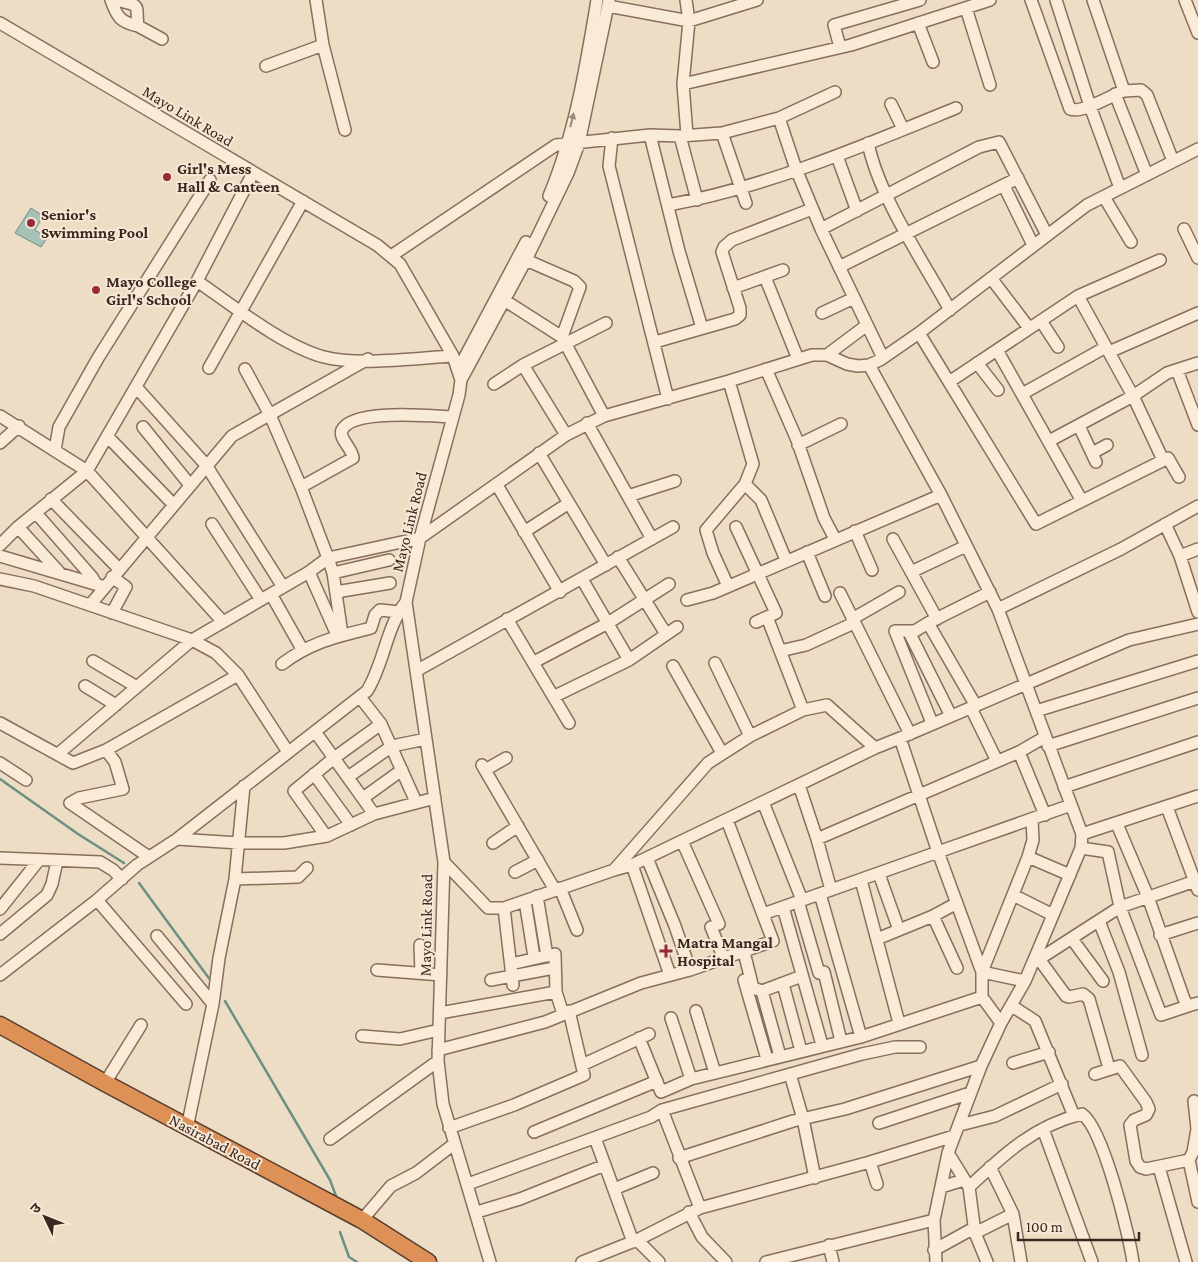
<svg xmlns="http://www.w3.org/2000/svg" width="1198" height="1262" font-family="'Crimson Pro','Noto Sans Devanagari',serif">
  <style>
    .water { fill: #a7c1b6; stroke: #6d9083 }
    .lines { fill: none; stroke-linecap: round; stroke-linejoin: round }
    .stream { stroke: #6d9083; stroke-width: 2.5 }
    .minor-casing { stroke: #896e5b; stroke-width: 14 }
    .highway-casing { stroke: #573d2f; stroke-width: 19 }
    .minor { stroke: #f9ebd8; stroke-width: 11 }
    .highway { stroke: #dd9157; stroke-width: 16 }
    .oneway { fill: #998a7c }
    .poi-dot { fill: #982b39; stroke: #f6e8d5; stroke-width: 2 }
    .labels { text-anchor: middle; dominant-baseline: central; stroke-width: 4; stroke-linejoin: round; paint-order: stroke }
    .street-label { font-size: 16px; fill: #39281f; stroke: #f6e8d5 }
    .poi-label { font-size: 16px; font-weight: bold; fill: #39281f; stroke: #f6e8d5; text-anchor: start }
  </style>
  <rect width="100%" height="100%" fill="#eeddc5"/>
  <path class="water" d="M31 208 43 216 35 230 47 238 41 247 15 233Z"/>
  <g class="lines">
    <path class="stream" d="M0 779 78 834 124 863
      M139 883 211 981
      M225 1001 330 1180 336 1196
      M340 1232 349 1257 357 1262"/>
    <defs>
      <path id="minor" d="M111 0C117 17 120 22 138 26
        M117 0C143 7 135 3 138 26L162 39
        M316 0 323 45 345 130
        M686 0 689 21 683 84 851 45 990 0
        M1031 0 1070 109C1083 114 1111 95 1124 91
        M1056 0 1090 106 1120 188
        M1093 0 1124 91 1141 90 1147 95 1173 161
        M1185 0 1198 33
        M608 6 689 21 757 0
        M966 8 990 85
        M0 23 377 245 400 264 453 356 461 380 459 395 420 538 406 602 444 862 438 1061 443 1104 490 1262
        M918 23 933 62
        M840 47 834 25 920 0
        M266 66 323 45
        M683 84 687 135
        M1115 94 1147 175
        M891 104 903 129
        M779 118 796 169 821 229 979 147 999 142 1047 235
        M722 133 746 203
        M650 135 679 251 702 328
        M680 136 697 200
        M612 138 609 166 668 399
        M868 143C879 197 923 261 950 310
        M837 156 857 211
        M1004 186 1033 245
        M549 196C575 134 586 66 597 0
        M1104 197 1131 242
        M668 205C767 187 863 146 956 108
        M821 229 883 358
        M1184 229 1198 258
        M391 256 556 145 650 135 680 136 722 133 779 118 835 92
        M526 260 574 281 580 287 562 337
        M839 267 1018 178
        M765 277 798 359
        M991 278 1029 328
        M197 281C232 305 283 346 324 357 359 366 416 358 453 356
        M733 288 783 270
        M1078 296 1133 396 1167 373 1198 363
        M504 300 562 337 604 416
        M822 313 854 298
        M1041 321 1058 347
        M919 333 1036 524 1168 458 1179 477
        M655 342 735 319 740 315V308L722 252 724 247 732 240 812 209
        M997 350 1082 501
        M1109 352 1198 313
        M827 355 867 325
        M977 363 998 390
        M523 365 566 435
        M869 365 941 495 998 609 1082 834 1081 848 1053 915 1025 981 1001 1023 981 1066 948 1153 934 1220 936 1262
        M209 368 303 201
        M245 369 270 415 301 487 328 558 333 573 342 634
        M766 369 797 440 824 518 835 539
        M458 370 526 242
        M1177 370 1198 425
        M461 380 526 260 568 173 579 143 609 0
        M949 382 1078 296 1160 260
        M494 384 523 365 606 323
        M136 387 206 465 283 587
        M1022 394 1106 347
        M0 416 87 471 223 622
        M587 423 652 539
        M1079 426 1096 462
        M143 427 190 485
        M107 436 173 504
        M1049 441 1133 396 1163 460
        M0 443 19 426
        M798 445 841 424
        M55 450 59 427 98 358 210 180
        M539 453 606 565
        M1092 453 1107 445
        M745 484 761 500 786 560
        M497 485 560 592
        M301 487 353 458C353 449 338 438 342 430 353 408 432 416 453 417
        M628 496 675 481
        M51 499 119 569
        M36 513 92 577 96 584
        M212 524 261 600
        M1165 524 1180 556 1198 612
        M18 527 59 572
        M736 527 776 613 756 622
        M855 531 872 570
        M524 532 569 503
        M893 539 937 619
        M0 545 18 527 87 471 197 281 253 173
        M807 552 825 596
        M0 556 105 587
        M1180 556 1198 549
        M618 557 666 634
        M309 572 337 635
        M911 572 966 546
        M333 573 389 560
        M112 577 126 587 112 613
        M0 579 34 586 192 640 216 653 238 675 288 752
        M582 579 629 660
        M728 586 713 553 706 530 745 484 753 464 729 381
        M336 592 390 583
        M840 593 910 734
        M271 594 302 649
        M687 600 713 593 941 495
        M90 605 232 436 368 359
        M998 609 1121 549 1198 506
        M767 617 803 710
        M507 619 569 723
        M852 619 899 592
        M928 623 976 706
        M913 631H895L932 723
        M780 651 806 645 854 623
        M93 661 137 687
        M534 662 608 623 669 584
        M715 663 750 736
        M282 664C311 642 336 637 371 628L375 615 380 610 399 612
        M673 666 722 753
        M416 671 673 527
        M85 686 116 705
        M555 696 629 660 677 627
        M360 697 381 724 416 802
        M971 708 997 761
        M1036 711 1198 661
        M951 716 910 634 928 623 990 592
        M0 723 73 763 106 750 238 675
        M316 733 374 814
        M1048 746 1198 698
        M106 750 115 762 123 789 79 798 70 803 149 857
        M1019 752 1045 815
        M58 754 192 640 309 572 328 558 420 538 566 435 604 416 729 381 812 355H827L847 364 858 366 869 365 880 360 919 333 1087 205 1198 149
        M0 763 26 780
        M482 765 555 890
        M485 770 506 758
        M314 774 351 825
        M348 777 392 746 426 739
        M799 785 817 839 831 890
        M1064 787 1198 742
        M363 798 402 770
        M763 802 802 900
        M1071 805 938 852 900 738 1129 640 1198 624
        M1167 807 1198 890
        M1117 824 1148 897 1184 999 1188 1006 1198 1003
        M1082 834 1198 796
        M326 836 294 791 334 758 381 724
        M177 839 239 843H284L327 836 374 814 435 798
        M817 839 1019 752 1045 737
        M682 841 719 924
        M493 843 518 826
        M1081 848 1108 852 1120 907 1161 1015 1188 1006
        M1028 857 1070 875
        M0 858 100 862 113 870 122 879
        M647 858 675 926 690 970
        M444 862 488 908H504L614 870 708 763 750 736 803 710 827 705 875 748
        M632 865 670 975
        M614 870 632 865 875 748 900 738
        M515 872 538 860
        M879 874 899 930
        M235 879 298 877 307 868
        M861 880 899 1023
        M560 888 577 930
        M820 894 861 1037
        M1013 895 1053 915
        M537 896 547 956
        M97 900 186 1004
        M525 901 534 957
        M798 901 819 973
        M783 907 822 1045
        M504 908 513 985
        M0 909 39 860
        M763 914 938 852 982 972 1028 857 1033 840 1032 819
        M933 916 957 968
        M1099 921 1119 972 1142 1055
        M711 927 724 959
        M0 934 47 895 52 884 57 861
        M1160 935 1198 923
        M157 936 213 1004
        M877 939 933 916 957 903
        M1072 939 1103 981
        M420 945 421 973
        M744 952 753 988 762 991 780 1056
        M1039 959 1066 996 1069 997 1083 994 1089 999 1109 1068
        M1033 963 1120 907 1198 880
        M511 964 555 954 556 992 563 1014
        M377 970 441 975
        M824 972 841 1041
        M0 975 97 900 137 865 177 839 367 691C384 664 386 627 406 602
        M491 980 554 968
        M744 980 767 1059
        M783 984 801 1051
        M762 991 802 976
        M982 997 1001 1023
        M1012 1006 1035 1021 1074 1116
        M696 1011 715 1073
        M440 1013 556 992
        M671 1018 691 1079
        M362 1036 400 1039 439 1030
        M639 1038 661 1092 691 1079 861 1037 982 997V972L1025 981
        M438 1050 545 1022 641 983 690 970 773 941 727 820
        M1013 1063 1049 1052
        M582 1065 649 1034
        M790 1074 803 1119 815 1178
        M1095 1074 1120 1066 1146 1102 1149 1109 1146 1115 1134 1120 1130 1125 1136 1161 1140 1167 1146 1169 1189 1160
        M105 1083 141 1025
        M1194 1101 1197 1129 1193 1152 1189 1160 1198 1202
        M662 1110 700 1208 870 1162 954 1136
        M879 1123 970 1093
        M960 1125 995 1116 1062 1084
        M187 1128 213 1004 219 958 235 879 244 786
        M449 1128 514 1105 584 1075 569 1011
        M1043 1129 1092 1262
        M534 1132 657 1081
        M595 1138 633 1242
        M330 1139 438 1061
        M948 1153 969 1187 975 1233 987 1262
        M679 1158 793 1121 845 1109 981 1066
        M870 1162 877 1184
        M990 1167 1013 1214 1021 1262
        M1159 1167 1186 1262
        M468 1184 651 1117 662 1110 862 1054 895 1047H920
        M941 1187 964 1180
        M969 1187C1003 1155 1035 1125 1082 1114 1103 1128 1129 1234 1133 1262
        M614 1189 653 1173
        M477 1212 520 1199 605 1165
        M689 1212 702 1237 726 1262
        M362 1220 391 1186 416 1173 454 1144
        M975 1233 1013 1214
        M637 1240 659 1262
        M829 1245 833 1262
        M934 1250 974 1228
        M582 1262 637 1240 700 1208
        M766 1262 934 1220"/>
      <path id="highway" d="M0 1025 105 1083 362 1220 428 1262"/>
    </defs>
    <use href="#minor" class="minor-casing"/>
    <use href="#highway" class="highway-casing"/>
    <use href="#minor" class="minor"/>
    <use href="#highway" class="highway"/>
  </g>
  <defs><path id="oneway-solid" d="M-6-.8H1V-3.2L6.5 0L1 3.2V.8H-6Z" transform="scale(1.25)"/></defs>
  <use class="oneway" href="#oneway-solid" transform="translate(572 120) rotate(-76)"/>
  <g class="poi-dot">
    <circle cx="167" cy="177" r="5"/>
    <circle cx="31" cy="223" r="5"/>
    <circle cx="96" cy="290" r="5"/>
    <path d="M663.5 943.5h5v5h5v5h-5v5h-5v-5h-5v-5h5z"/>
  </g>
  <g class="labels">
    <g class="street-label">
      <text transform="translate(188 116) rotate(31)">Mayo Link Road</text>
      <text transform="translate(409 522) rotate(-76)">Mayo Link Road</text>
      <text transform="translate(426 925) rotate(-89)">Mayo Link Road</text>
      <text transform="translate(215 1142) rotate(28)">Nasirabad Road</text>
    </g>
    <g class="poi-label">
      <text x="177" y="168">Girl's Mess<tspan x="177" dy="18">Hall &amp; Canteen</tspan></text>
      <text x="41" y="214">Senior's<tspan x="41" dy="18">Swimming Pool</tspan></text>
      <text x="106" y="281">Mayo College<tspan x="106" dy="18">Girl's School</tspan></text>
      <text x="677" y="942">Matra Mangal<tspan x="677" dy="18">Hospital</tspan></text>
    </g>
  </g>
  <g transform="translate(45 1217) rotate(313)" stroke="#f6e8d5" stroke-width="4" paint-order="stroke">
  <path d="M0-4L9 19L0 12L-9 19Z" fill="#39281f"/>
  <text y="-8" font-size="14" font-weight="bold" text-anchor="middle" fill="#39281f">उ</text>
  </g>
  <path d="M1018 1232v8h121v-8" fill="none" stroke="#39281f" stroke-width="2.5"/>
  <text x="1026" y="1232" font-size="15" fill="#39281f" stroke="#f6e8d5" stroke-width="4" paint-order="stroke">100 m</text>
</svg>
